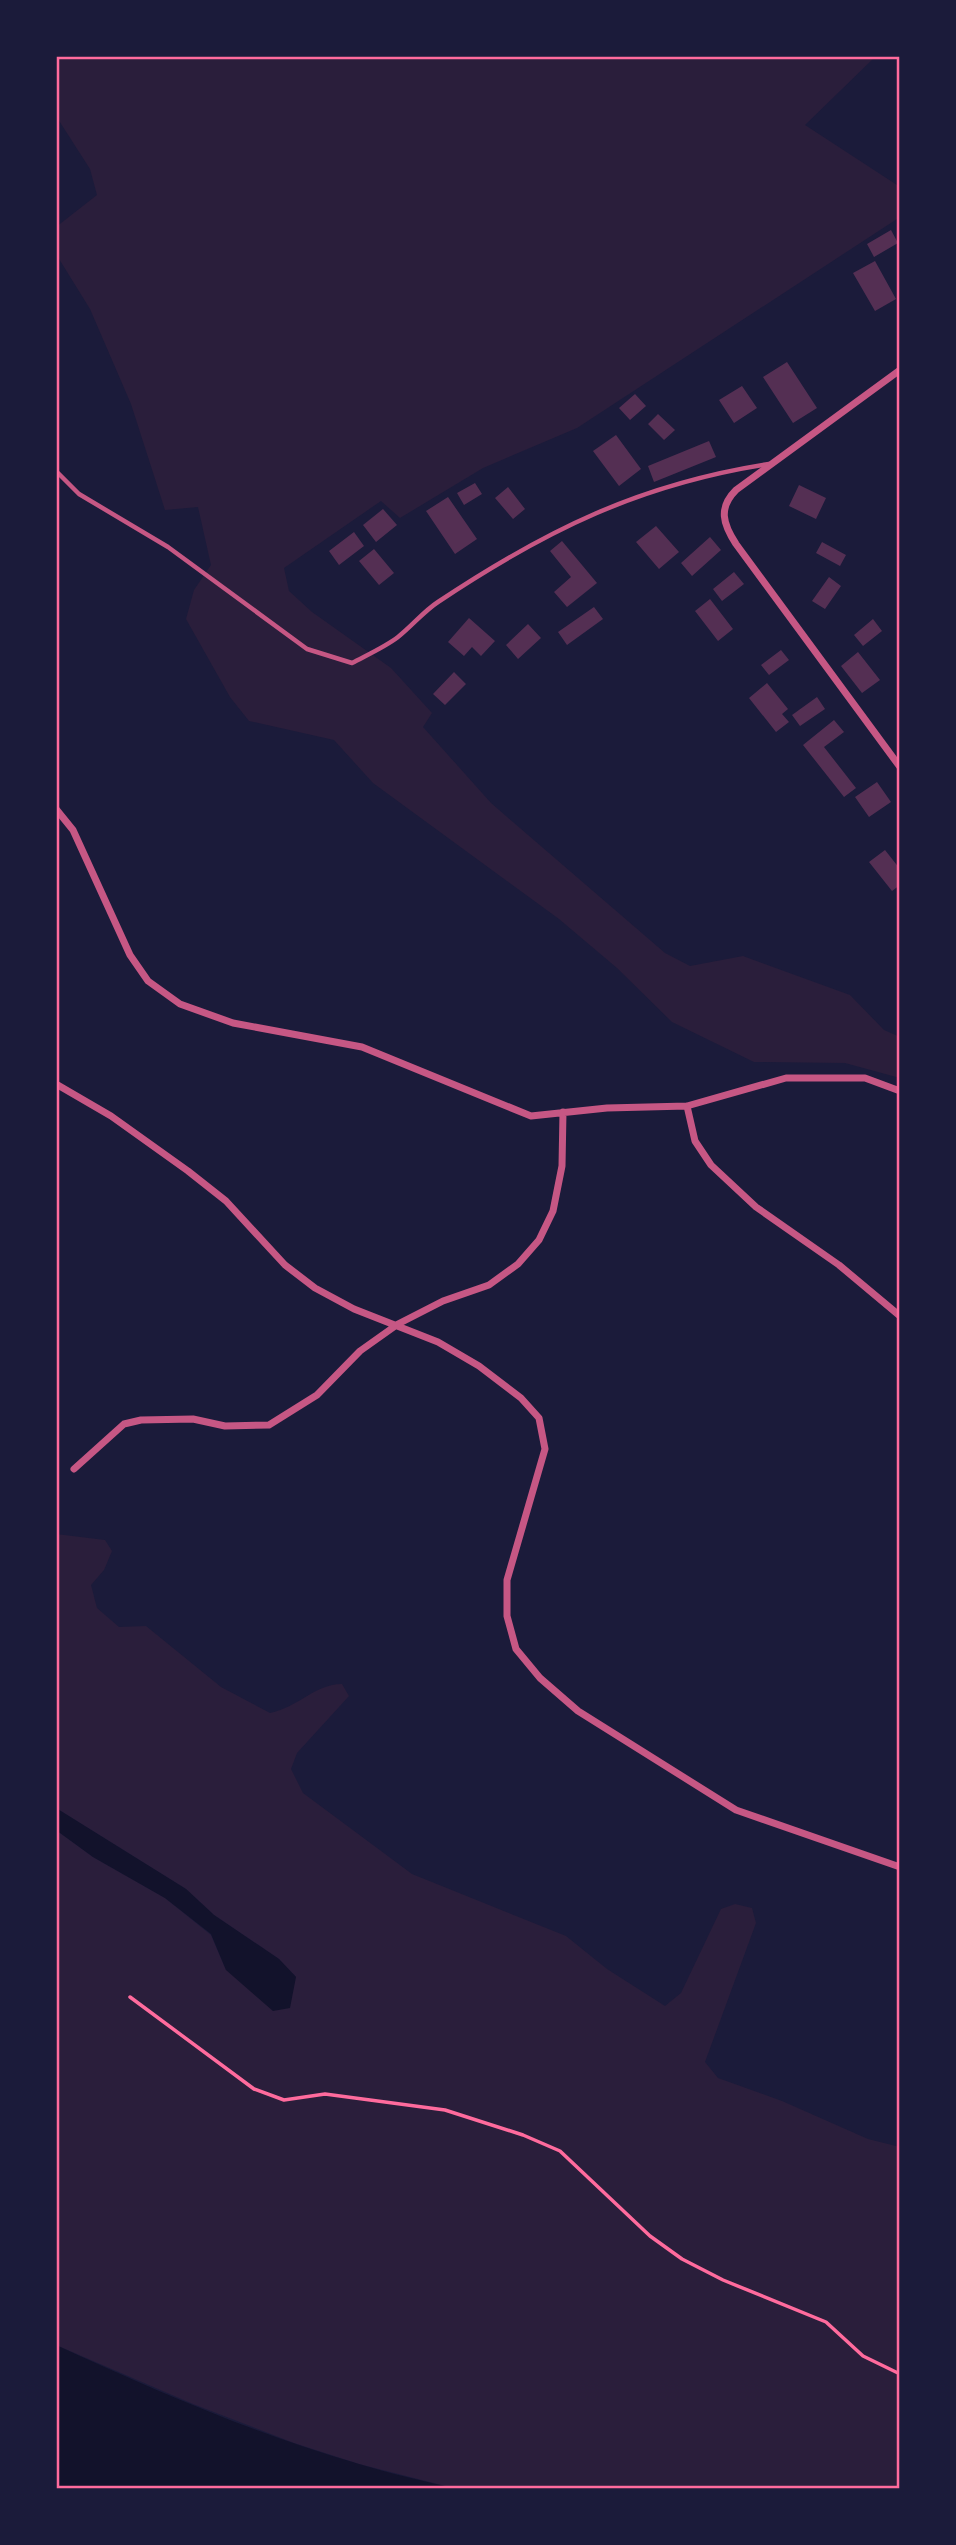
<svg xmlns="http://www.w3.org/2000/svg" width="956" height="2545" font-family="'Sofia Sans Condensed',sans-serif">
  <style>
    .green { fill: #2a1e3b }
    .water { fill: #12122b }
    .building { fill: #542f53 }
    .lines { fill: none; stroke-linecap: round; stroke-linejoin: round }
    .path { stroke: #ff6b9d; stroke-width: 3.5 }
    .service { stroke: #c65784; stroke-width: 4.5 }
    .minor { stroke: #c65784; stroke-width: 7 }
    .neatline { fill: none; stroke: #ff6b9d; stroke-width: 2.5 }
  </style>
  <rect width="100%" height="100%" fill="#1b1b3a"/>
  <path class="green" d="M56 56H876L805 125 900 187V217L577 428 483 468 400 518 381 501 284 568 289 591 312 612 391 668 432 713 423 727 491 803 665 953 690 966 743 956 850 995 884 1030 900 1037V1078L845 1063 754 1062 672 1022 617 968 559 919 373 783 334 740 249 721 230 697 186 619 194 590 211 565 198 507 165 510 131 404 90 309 56 254V227L97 195 90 169 56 116Z
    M56 1534 105 1540 112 1551 104 1570 91 1585 97 1608 119 1627 146 1626 221 1687 270 1713C299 1707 315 1684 342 1684L349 1696 297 1753 291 1769 303 1793 412 1874 566 1936 607 1969 665 2006 681 1993 721 1909 735 1904 752 1908 756 1923 705 2062 718 2078 782 2101 868 2139 900 2147V2489H457L359 2464 294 2443 193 2404 56 2345V1830L93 1857 165 1898 211 1935 226 1970 296 1977 279 1959 214 1915 186 1889 56 1808Z"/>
  <path class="water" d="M56 1808 186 1889 214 1915 279 1959 296 1977 290 2008 273 2011 226 1970 211 1934 165 1898 93 1857 56 1830Z
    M56 2345C154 2390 255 2434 359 2464 391 2474 425 2481 457 2489H56Z"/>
  <path class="building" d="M891 230 898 243 874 257 867 244Z
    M875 261 896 299 875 311 853 273Z
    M787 362 817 408 793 423 763 377Z
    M742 386 757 408 734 423 719 400Z
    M635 394 646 406 630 420 619 408Z
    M658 414 675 430 664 440 648 424Z
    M616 435 641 469 619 486 593 451Z
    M709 441 716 457 654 482 648 466Z
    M475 483 482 494 464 505 457 493Z
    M799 485 826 498 816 519 789 506Z
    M508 487 525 509 513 519 495 498Z
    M448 497 477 539 455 554 426 511Z
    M383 509 397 525 376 542 363 525Z
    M656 526 679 552 659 569 636 542Z
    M354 532 364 546 339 565 329 551Z
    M710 537 721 550 692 576 681 563Z
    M562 541 597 583 567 607 554 592 571 577 550 551Z
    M822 542 846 555 840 566 816 553Z
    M374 549 394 573 379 585 359 561Z
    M734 572 744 584 722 601 713 589Z
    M829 577 841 586 825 609 812 601Z
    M710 599 733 629 718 641 695 611Z
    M594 607 603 619 567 645 558 632Z
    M469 618 495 641 481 656 472 647 464 656 448 642Z
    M873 619 882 631 863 646 854 635Z
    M528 624 541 638 518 659 506 645Z
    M781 650 789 660 769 675 761 665Z
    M858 652 880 680 862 693 841 666Z
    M454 672 466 684 445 705 433 694Z
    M767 683 788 709 782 714 789 722 776 732 749 698Z
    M817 697 825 709 800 726 792 715Z
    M834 720 844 732 824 747 856 788 844 797 803 745Z
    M877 782 891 802 869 817 855 797Z
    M885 850 900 869V885L892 891 869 862Z"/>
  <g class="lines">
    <path class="path" d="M130 1997 254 2089 284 2100 325 2094 445 2110 523 2135 560 2151 650 2236 682 2259 723 2280 826 2322 863 2356 900 2374"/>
    <path class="service" d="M56 471 79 494 168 547 307 649 352 663C367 655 385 647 398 637 412 626 424 611 438 602 546 530 640 484 769 464"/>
    <path class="minor" d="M900 370 736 490C718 508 723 524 736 544L900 767
      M56 809 73 830 130 955 148 981 180 1004 233 1023 362 1047 531 1116 607 1108 687 1106 786 1078H865L900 1091
      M56 1084 111 1116 188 1171 226 1201 285 1265 315 1288 354 1309 438 1342 479 1366 521 1398 539 1418 545 1449 507 1580V1616L516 1649 540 1678 578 1711 736 1810 900 1867
      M687 1106 695 1141 711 1165 756 1207 839 1265 900 1316
      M74 1469 124 1424 141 1420 193 1419 225 1426 269 1425 317 1395 360 1351 398 1324 443 1301 489 1285 518 1264 539 1240 553 1211 562 1166 563 1112"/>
  </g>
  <rect width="956" height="2545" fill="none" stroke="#1b1b3a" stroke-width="116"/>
  <rect x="58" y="58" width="840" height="2429" class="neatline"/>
</svg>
